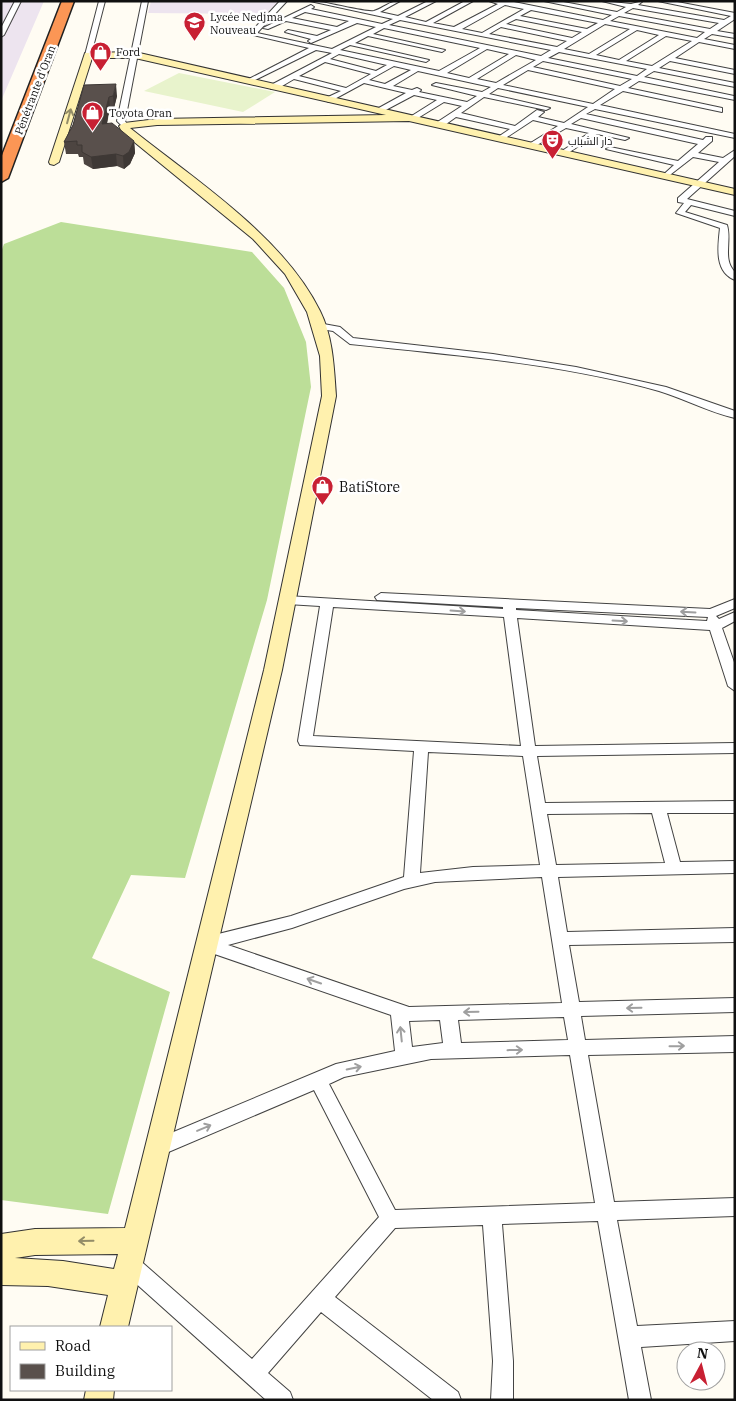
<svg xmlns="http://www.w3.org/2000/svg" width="736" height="1401" font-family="'IBM Plex Serif',Cairo,serif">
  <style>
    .industrial { fill: #ede4ef }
    .forest { fill: #bcde98 }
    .pitch { fill: #e8f3cc }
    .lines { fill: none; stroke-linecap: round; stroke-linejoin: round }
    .street-casing { stroke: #434343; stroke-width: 2 }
    .secondary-casing { stroke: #323232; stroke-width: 2 }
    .highway-casing { stroke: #212121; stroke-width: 3 }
    .street { fill: #fff; fill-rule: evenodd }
    .secondary { fill: #fff1ae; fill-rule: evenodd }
    .highway { fill: #fb9655; fill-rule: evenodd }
    .wall { fill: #4d4541 }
    .shaded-wall { fill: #3e3835 }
    .building { fill: #59504c; stroke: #3e3835 }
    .oneway { stroke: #938c67 }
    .oneway2 { stroke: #9f9f9f }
    .labels { text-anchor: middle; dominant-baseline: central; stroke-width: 5; stroke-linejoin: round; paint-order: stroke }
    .far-poi-label { font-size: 11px; fill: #101010; stroke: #fff; text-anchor: start }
    .far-street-label { font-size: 11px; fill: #101010; stroke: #fff }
    .poi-label { font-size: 14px; fill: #101010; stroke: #fff; text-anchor: start }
  </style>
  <rect width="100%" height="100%" fill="#fffcf3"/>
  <path class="industrial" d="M1 1H44L1 101Z
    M151 1H279L265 14 148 13Z"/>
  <path class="forest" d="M61 222 252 252 284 288 306 342 311 387 267 600 185 878 131 875 92 958 170 992 108 1214 1 1200V252L4 244Z"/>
  <path class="pitch" d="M179 73 275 92 243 112 144 91Z"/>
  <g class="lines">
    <defs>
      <path id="street" d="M15 1H21L4 35 1 37V28Z
        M99 1H105L91 55 88 57 85 55Z
        M142 1H148L125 121 128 126 124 128 117 121Z
        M280 1H287L257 33 332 49 376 27 357 23 311 43 308 41 311 39 285 32 288 30 317 36 331 30 286 21 268 29 263 28 311 5 314 7 311 9 382 24 393 19 310 1C325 1 365 13 374 11 384 8 389 1 400 1L380 12 398 16 428 1H436L405 17 426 22 465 1H473L433 23 454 27 498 4 489 1H509L603 20 612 15 544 1H558L617 12 626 7 602 1 631 4 643 1 638 5 724 20 731 16 658 1H672L735 13V19L717 31 735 34V38L712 34 704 39 735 45V49L699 42 675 58 735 70V74L670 61 659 68 735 83V87L654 71 644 77 734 96 735 100 639 81 628 88 722 108V112L623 91 600 105 735 134V138L595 109 586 114 703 140 706 137H712V141L698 153 723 158 735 150V156L687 199 735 211V216L691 205 685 212 727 225C732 241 722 259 735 272V280C714 272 718 246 720 228L676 213 684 203 678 202V198L719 162 693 157 666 178 662 176 674 165 606 149 610 147 678 161 698 144 581 118 571 124 629 138 625 140 597 134 565 155H562V151L589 133 566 128 532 148 528 146 529 144 558 126 533 120 501 141 497 139 498 137 510 129 456 117 442 127H436V123L462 106 444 102 413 121H410V117L437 100 414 95 380 113 376 111 377 109 406 93 364 83 329 102 325 100 326 98 341 91 294 79 277 89H271V85L332 53 316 50 251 82H247V80L309 48 249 34ZM505 5 524 9 482 33 462 29ZM633 8 719 23 710 29 624 13ZM531 10 598 23 587 29 520 16ZM305 12 349 21 337 27 292 18ZM619 16 705 32 697 38 610 21ZM516 19 582 32 572 38 506 24ZM400 20 551 50 541 56 389 25ZM605 24 630 29 589 54 564 49ZM501 27 567 41 557 47 489 34ZM384 28 480 48 439 71 340 50 350 45 426 62 429 60 355 43 368 36 442 52 445 50 373 34ZM637 30 659 35 619 60 596 55ZM666 36 692 41 652 66 626 61ZM487 49 509 54 469 78 447 73ZM559 52 647 69 637 76 548 58ZM339 54 387 65 376 71 330 59ZM516 55 536 60 496 83 477 79ZM543 61 632 79 620 86 533 67ZM325 62 371 74 346 88 299 76ZM394 66 411 70 385 84 369 80ZM528 70 615 89 593 104 503 85ZM418 71 491 87 482 92 436 83 432 85 477 96 467 102 419 92 421 90 417 88 412 90 393 86ZM498 88 588 107 564 123 538 117 544 112 537 110 515 126 461 113 484 97 546 110 550 108 489 94Z
        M318 323 340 327 353 338 493 354 576 367 666 387 735 411V418C709 412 685 399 659 391 559 363 453 355 350 344L333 331 315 328V324Z
        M381 593 710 609 735 599V608L716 616 719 619 735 612V621L722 628 735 665V691L728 686 710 630 517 618 535 746 735 743V753L537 756 545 803 735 801V813H667L680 862 735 861V873L558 877 567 932 735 928V942L569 945 579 1002 735 998V1012L581 1016 585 1040 735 1036V1052L588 1055 614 1202 735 1198V1216L617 1220 637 1326 735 1321V1341L641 1347 651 1400H629L598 1221 502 1224 513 1361V1400H491L493 1361 483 1225 395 1228 335 1297 458 1392 461 1400H433L321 1312 268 1373 290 1392 293 1400H266L122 1271 119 1264 122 1257 129 1254 136 1257 252 1359 379 1217 314 1090 159 1156 152 1153 150 1147 152 1141 336 1064 395 1051 391 1015 200 949 198 944 200 939 206 937 291 916 404 877 414 751 300 745 298 741 320 606 287 604 281 600 287 596 503 609V607L377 600 375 597ZM333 607 504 617 521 746 313 736ZM516 608 708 617 707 621 516 610ZM428 752 523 756 540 865 473 867 420 873ZM652 813 665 863 556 865 547 814ZM542 877 562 1003 409 1007 228 945 292 928 404 889 435 882ZM564 1017 568 1040 461 1043 458 1020ZM440 1020 443 1043 412 1047 409 1021ZM570 1055 595 1203 395 1210 329 1084 344 1077 431 1059Z"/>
      <path id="secondary" d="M135 52 735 189V195L409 121 157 125 130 128C195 180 283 236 320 311 333 337 334 367 336 396L282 670 128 1327H100L108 1295 48 1286 1 1285V1234L35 1229 125 1228 264 670 322 396 320 356 307 312 285 274 253 239 122 132 119 126 124 123 157 119 386 115 135 58H92L59 162 54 165 50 164 49 162 85 53ZM118 1254 114 1269 63 1261 15 1258 35 1255Z
        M86 1390H114L113 1400H84Z"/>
      <path id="highway" d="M62 1H74L8 178 1 182V158Z"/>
    </defs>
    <use href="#street" class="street-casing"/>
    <use href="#secondary" class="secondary-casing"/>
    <use href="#highway" class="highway-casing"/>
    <use href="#street" class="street"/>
    <use href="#secondary" class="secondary"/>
    <use href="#highway" class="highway"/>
  </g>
  <path class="wall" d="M84 85 117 96 114 108H110L107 124 134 141 135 153 130 164 124 169 117 166 93 169 84 164 83 157H79L78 154H66L64 142 73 125Z"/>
  <path class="shaded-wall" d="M116 84 117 96 114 108 113 96Z
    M109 97 110 108 104 136 102 124Z
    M134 141 135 153 130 164 124 169 123 156Z
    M116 154 117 166 93 169 91 157Z"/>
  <path class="building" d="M116 84 113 96 109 97 102 124 112 123 134 141 129 152 123 156 116 154 91 157 82 152V145H77V141L64 142 73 125 84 85Z"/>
  <defs><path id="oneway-shaft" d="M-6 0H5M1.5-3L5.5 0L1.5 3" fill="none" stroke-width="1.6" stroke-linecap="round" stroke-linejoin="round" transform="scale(1.25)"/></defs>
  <g class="oneway">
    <use href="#oneway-shaft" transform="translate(69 116) rotate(-75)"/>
    <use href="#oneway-shaft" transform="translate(86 1241) rotate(179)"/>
  </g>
  <g class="oneway2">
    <use href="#oneway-shaft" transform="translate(458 611) rotate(4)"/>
    <use href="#oneway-shaft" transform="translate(688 612) rotate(-177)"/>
    <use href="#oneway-shaft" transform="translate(620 621) rotate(3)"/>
    <use href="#oneway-shaft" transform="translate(314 981) rotate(-161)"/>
    <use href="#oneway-shaft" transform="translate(634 1008) rotate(179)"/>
    <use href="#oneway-shaft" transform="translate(471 1012) rotate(179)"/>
    <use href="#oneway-shaft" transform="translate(401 1034) rotate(-96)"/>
    <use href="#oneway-shaft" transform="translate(677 1046) rotate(-1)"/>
    <use href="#oneway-shaft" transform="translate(515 1050) rotate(-1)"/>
    <use href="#oneway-shaft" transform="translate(354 1068) rotate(-12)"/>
    <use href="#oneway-shaft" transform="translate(204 1128) rotate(-23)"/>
  </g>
  <defs>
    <symbol id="school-pin" viewBox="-11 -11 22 30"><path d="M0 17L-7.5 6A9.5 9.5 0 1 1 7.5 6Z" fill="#c82033" stroke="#fff"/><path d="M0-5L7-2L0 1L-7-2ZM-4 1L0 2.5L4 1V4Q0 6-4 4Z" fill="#fff"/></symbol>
    <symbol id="shop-pin" viewBox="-11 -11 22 30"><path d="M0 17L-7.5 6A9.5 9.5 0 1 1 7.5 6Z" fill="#c82033" stroke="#fff"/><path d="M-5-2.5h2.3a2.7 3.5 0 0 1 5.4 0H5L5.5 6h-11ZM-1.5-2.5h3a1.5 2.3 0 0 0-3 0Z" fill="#fff"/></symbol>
    <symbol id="theatre-pin" viewBox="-11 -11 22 30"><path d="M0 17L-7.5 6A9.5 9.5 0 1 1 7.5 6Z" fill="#c82033" stroke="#fff"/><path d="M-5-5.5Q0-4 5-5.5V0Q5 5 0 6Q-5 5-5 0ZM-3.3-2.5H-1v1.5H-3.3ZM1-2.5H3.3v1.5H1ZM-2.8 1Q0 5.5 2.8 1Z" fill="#fff"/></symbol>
  </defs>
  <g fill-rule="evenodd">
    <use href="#school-pin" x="182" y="10" width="25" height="34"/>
    <use href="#shop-pin" x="88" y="40" width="25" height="34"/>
    <use href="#shop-pin" x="80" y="100" width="25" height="34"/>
    <use href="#theatre-pin" x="540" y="128" width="25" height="34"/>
    <use href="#shop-pin" x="310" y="474" width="25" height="34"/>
  </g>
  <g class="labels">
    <g class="far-poi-label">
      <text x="210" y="17">Lycée Nedjma<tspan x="210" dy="13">Nouveau</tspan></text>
      <text x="116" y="52">Ford</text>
      <text x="109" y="113">Toyota Oran</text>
      <text x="568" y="141">دار الشباب</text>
    </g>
    <g class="far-street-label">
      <text transform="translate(35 90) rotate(-69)">Pénétrante d'Oran</text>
    </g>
    <g class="poi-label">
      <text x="339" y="487">BatiStore</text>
    </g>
  </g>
  <rect width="736" height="1401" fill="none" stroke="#101010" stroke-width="5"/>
  <rect x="10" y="1326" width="162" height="65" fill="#ffffff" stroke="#9f9f9f"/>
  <rect x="20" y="1342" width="25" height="8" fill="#fff1ae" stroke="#9f9f9f"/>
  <text x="55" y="1351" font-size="15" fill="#101010">Road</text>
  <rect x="20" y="1364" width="25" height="15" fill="#59504c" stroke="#9f9f9f"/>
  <text x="55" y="1376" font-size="15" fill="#101010">Building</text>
  <g transform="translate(701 1366) rotate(7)"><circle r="24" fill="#ffffff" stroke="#9f9f9f"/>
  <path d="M0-4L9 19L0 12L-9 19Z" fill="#c82033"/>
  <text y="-8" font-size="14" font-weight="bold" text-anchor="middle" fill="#101010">N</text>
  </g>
</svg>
